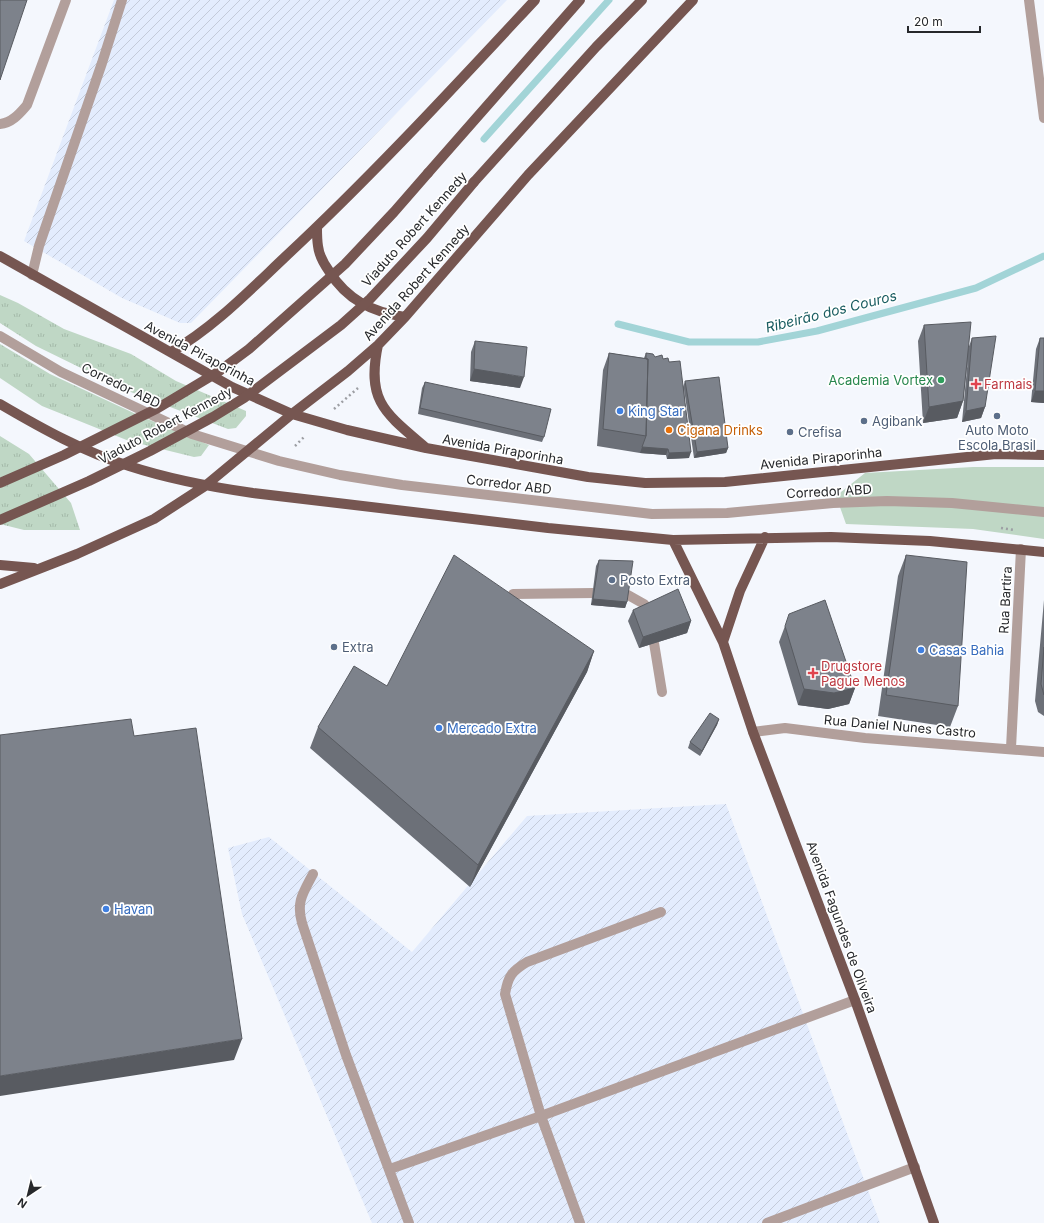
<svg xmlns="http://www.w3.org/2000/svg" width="1044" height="1223" font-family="Inter,sans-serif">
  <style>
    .industrial { fill: url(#industrial-furrows) }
    .grass { fill: url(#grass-tufts) }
    .park { fill: #bfd7c5 }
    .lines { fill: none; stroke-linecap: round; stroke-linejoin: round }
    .stream { stroke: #a2d4d7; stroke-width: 7 }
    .path { stroke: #9d9fa4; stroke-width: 2.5; stroke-dasharray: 2 3; stroke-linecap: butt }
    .minor { stroke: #b29f9b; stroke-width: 10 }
    .major { stroke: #765651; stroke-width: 10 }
    .major-bridge { stroke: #765651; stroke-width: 10 }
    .wall { fill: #6c7078 }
    .shaded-wall { fill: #585b61 }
    .building { fill: #7d828b; stroke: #585b61 }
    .leisure-dot { fill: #2e9e5b; stroke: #fff; stroke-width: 1.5 }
    .health-dot { fill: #e0444e; stroke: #fff; stroke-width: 1.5 }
    .shop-dot { fill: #3f7fe0; stroke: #fff; stroke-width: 1.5 }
    .service-dot { fill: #5c6f8a; stroke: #fff; stroke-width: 1.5 }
    .food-dot { fill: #e8710a; stroke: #fff; stroke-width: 1.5 }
    .labels { text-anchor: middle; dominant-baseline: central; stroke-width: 3.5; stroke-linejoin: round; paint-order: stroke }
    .street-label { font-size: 13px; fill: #26282b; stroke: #fff }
    .leisure-label { font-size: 13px; fill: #27864d; stroke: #fff; text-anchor: end }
    .health-label { font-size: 13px; fill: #be3a42; stroke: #fff; text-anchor: start }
    .shop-label { font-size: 13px; fill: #366cbe; stroke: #fff; text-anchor: start }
    .service-label { font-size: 13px; fill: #4e5e75; stroke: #fff; text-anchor: start }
    .food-label { font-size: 13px; fill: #c56008; stroke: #fff; text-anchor: start }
    .water-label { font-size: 14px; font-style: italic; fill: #195c60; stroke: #fff }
  </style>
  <defs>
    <pattern id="industrial-furrows" width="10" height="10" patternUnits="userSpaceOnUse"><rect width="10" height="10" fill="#e3ecfd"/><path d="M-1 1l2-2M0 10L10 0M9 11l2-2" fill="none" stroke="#c3cad9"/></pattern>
    <pattern id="grass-tufts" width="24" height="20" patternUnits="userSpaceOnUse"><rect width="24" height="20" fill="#bfd7c5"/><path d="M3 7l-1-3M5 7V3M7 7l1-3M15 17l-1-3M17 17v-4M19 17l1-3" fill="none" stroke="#a4b9a9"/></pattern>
  </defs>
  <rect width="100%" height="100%" fill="#f4f7fd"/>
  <path class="industrial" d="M114 0H507L191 323H180L122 298 24 241Z
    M726 804 880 1223H372L242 914 228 848 269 837 412 952 527 816Z"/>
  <path class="grass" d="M0 295 18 303 64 329 131 354 176 381 246 411V416L236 428 228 429 128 391 36 346 0 323Z
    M0 344 50 374 138 415 209 445 201 456 194 457 129 441 42 406 0 378Z
    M0 436 29 454 71 503 80 530H24L0 524Z"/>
  <path class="park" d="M973 467H1044V539L973 529 846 524 836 496 865 473Z"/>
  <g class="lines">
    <path class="stream" d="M484 139 609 0
      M618 324 689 342H758L817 331 976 288 1044 256"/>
    <path class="path" d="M334 409 358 388
      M295 446 305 436
      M1001 528 1014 530"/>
    <path class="minor" d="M1029 0 1044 118
      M0 124C12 123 20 113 27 105L66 0
      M32 275 39 246 102 63 122 0
      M0 336 61 372 192 434 279 461 340 475 402 485 652 514 727 513 833 503 887 501 952 503 1044 512
      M513 594 594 593
      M628 595 644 604 650 612
      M654 643 662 692
      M753 732 785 728 865 738 1044 752
      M1011 748 1021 549
      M313 874C303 893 296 902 302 923L346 1055 409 1223
      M390 1169 541 1116 855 1000
      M580 1223 541 1116 505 994C508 976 512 971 527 962L661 912
      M767 1223 915 1167"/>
    <path class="major" d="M428 173 580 0
      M474 182 596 47 642 0
      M317 228C317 234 317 240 318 246 319 255 324 264 329 271 347 300 372 312 405 317
      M0 256 232 387 292 414 347 430 426 448 588 477 645 483 725 482 996 454 1044 455
      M378 345C366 401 385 413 425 447
      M171 352C213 328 249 291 284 258 372 176 453 88 535 0
      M0 404C41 428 84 452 129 466 169 479 211 487 253 493L548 528 673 540 831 537 930 541 1044 552
      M673 540 723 642 753 732 855 1000 934 1223
      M0 565 34 568
      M0 584 77 554 154 519 205 486 292 414 348 371 378 345 405 317 528 175 693 0
      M723 642 740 591 765 537"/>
    <path class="major-bridge" d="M0 483 64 455 158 408 218 372 249 349 345 264 394 212 428 173
      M0 520 89 481 150 451 213 417 244 398 341 325 370 299 427 238 474 182"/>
  </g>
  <path class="wall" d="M924 325 968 349 972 338 985 407 981 418 962 422 968 358 963 401 957 418 923 423 918 341Z
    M1040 338 1044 403 1031 402 1036 349Z
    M475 341 520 388 470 381 471 352Z
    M609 353 644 358 646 353 655 357 663 359 669 362 683 387 685 381 728 448 726 453 694 458 684 389 689 458 667 459 666 455 640 453 597 446 603 370Z
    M425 382 544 437 542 442 418 414 422 388Z
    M906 555 958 706 950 727 878 716 898 576Z
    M599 560 627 602 625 608 591 605 596 566Z
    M1044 600V716L1038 712 1035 701Z
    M633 610 691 621 687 633 639 648 628 621Z
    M785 626 855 688 849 704 828 709 798 705 779 642Z
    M594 651 587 672 470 887 310 748 318 727 387 686Z
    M719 719 717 725 700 756 688 748 690 742Z"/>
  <path class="shaded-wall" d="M474 369 524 377 520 388 470 381Z
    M1035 391H1044V403L1031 402Z
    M963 401 957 418 923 423 929 407Z
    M985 407 981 418 962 422 966 411Z
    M642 447 668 449 666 455 640 453Z
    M728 448 726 453 694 458 697 452Z
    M691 452 689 458 667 459 669 453Z
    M593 599 627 602 625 608 591 605Z
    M691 621 687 633 639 648 643 637Z
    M594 651 587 672 470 887 478 865Z
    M855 688 849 704 828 709 798 705 804 689Z
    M719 719 717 725 700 756 702 751Z
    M242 1039 234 1060 0 1096V1076Z"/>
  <path class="building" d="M0 0H27L0 80Z
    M971 322 963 401 929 407 924 325Z
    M996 336 985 407 966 411 972 338Z
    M1040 338H1044V391H1035Z
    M475 341 527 347 524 377 474 369Z
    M609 353 648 359 646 436 603 429Z
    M646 353 653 354 655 357 662 355 663 359 668 358 669 362 680 361 691 452 669 453 668 449 642 447 646 436 648 359H646Z
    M719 377 728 448 697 452 685 381Z
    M425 382 551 409 544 437 420 408Z
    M454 555 594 651 478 865 318 727 354 666 387 686Z
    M906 555 967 562 958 706 886 695Z
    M599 560 633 561 627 602 593 599Z
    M678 589 691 621 643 637 633 610Z
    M825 600 855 688 834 693 804 689 785 626 789 614Z
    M1044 647V695L1041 684Z
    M710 713 719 719 702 751 690 742Z
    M131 719 134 736 196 728 242 1039 0 1076V735Z"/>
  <circle class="leisure-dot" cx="941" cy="380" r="4"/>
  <g class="health-dot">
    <path d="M974 378h4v4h4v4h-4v4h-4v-4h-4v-4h4z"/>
    <path d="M811 667h4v4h4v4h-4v4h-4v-4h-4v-4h4z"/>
  </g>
  <g class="shop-dot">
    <circle cx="620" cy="411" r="4"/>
    <circle cx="921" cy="650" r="4"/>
    <circle cx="439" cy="728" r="4"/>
    <circle cx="106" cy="909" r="4"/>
  </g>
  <g class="service-dot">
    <circle cx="997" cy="416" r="4"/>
    <circle cx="864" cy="421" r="4"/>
    <circle cx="790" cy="432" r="4"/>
    <circle cx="612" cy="580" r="4"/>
    <circle cx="334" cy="647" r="4"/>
  </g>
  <circle class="food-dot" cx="669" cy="430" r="4"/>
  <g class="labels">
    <g class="street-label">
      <text transform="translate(414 229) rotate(-48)">Viaduto Robert Kennedy</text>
      <text transform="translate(416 282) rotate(-48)">Avenida Robert Kennedy</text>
      <text transform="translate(200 353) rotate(28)">Avenida Piraporinha</text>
      <text transform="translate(121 385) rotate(26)">Corredor ABD</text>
      <text transform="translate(165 425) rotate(-28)">Viaduto Robert Kennedy</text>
      <text transform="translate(503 449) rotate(10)">Avenida Piraporinha</text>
      <text transform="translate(821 458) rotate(-6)">Avenida Piraporinha</text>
      <text transform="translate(509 484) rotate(7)">Corredor ABD</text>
      <text transform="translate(829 491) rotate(-3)">Corredor ABD</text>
      <text transform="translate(1005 600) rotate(-87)">Rua Bartira</text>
      <text transform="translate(900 726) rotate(5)">Rua Daniel Nunes Castro</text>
      <text transform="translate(842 927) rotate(70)">Avenida Fagundes de Oliveira</text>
    </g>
    <g class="leisure-label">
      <text x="933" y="380">Academia Vortex</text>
    </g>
    <g class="health-label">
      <text x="984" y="384">Farmais</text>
      <text x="821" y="666">Drugstore<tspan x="821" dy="15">Pague Menos</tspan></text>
    </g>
    <g class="shop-label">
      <text x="628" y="411">King Star</text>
      <text x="929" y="650">Casas Bahia</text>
      <text x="447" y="728">Mercado Extra</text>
      <text x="114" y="909">Havan</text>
    </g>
    <g class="service-label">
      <text x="872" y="421">Agibank</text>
      <text x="997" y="430" text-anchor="middle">Auto Moto<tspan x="997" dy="15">Escola Brasil</tspan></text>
      <text x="798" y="432">Crefisa</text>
      <text x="620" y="580">Posto Extra</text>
      <text x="342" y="647">Extra</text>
    </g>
    <g class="food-label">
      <text x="677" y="430">Cigana Drinks</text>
    </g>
    <g class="water-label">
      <text transform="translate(831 311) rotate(-14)">Ribeirão dos Couros</text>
    </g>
  </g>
  <g transform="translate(28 1195) rotate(215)" stroke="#ffffff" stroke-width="3" paint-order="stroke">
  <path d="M0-3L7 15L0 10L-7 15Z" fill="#26282b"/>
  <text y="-6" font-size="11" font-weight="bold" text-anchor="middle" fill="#26282b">N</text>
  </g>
  <path d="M908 26v6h72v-6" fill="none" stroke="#26282b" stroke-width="2"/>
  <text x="914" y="26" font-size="12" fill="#26282b" stroke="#ffffff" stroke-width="3" paint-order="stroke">20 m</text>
</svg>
